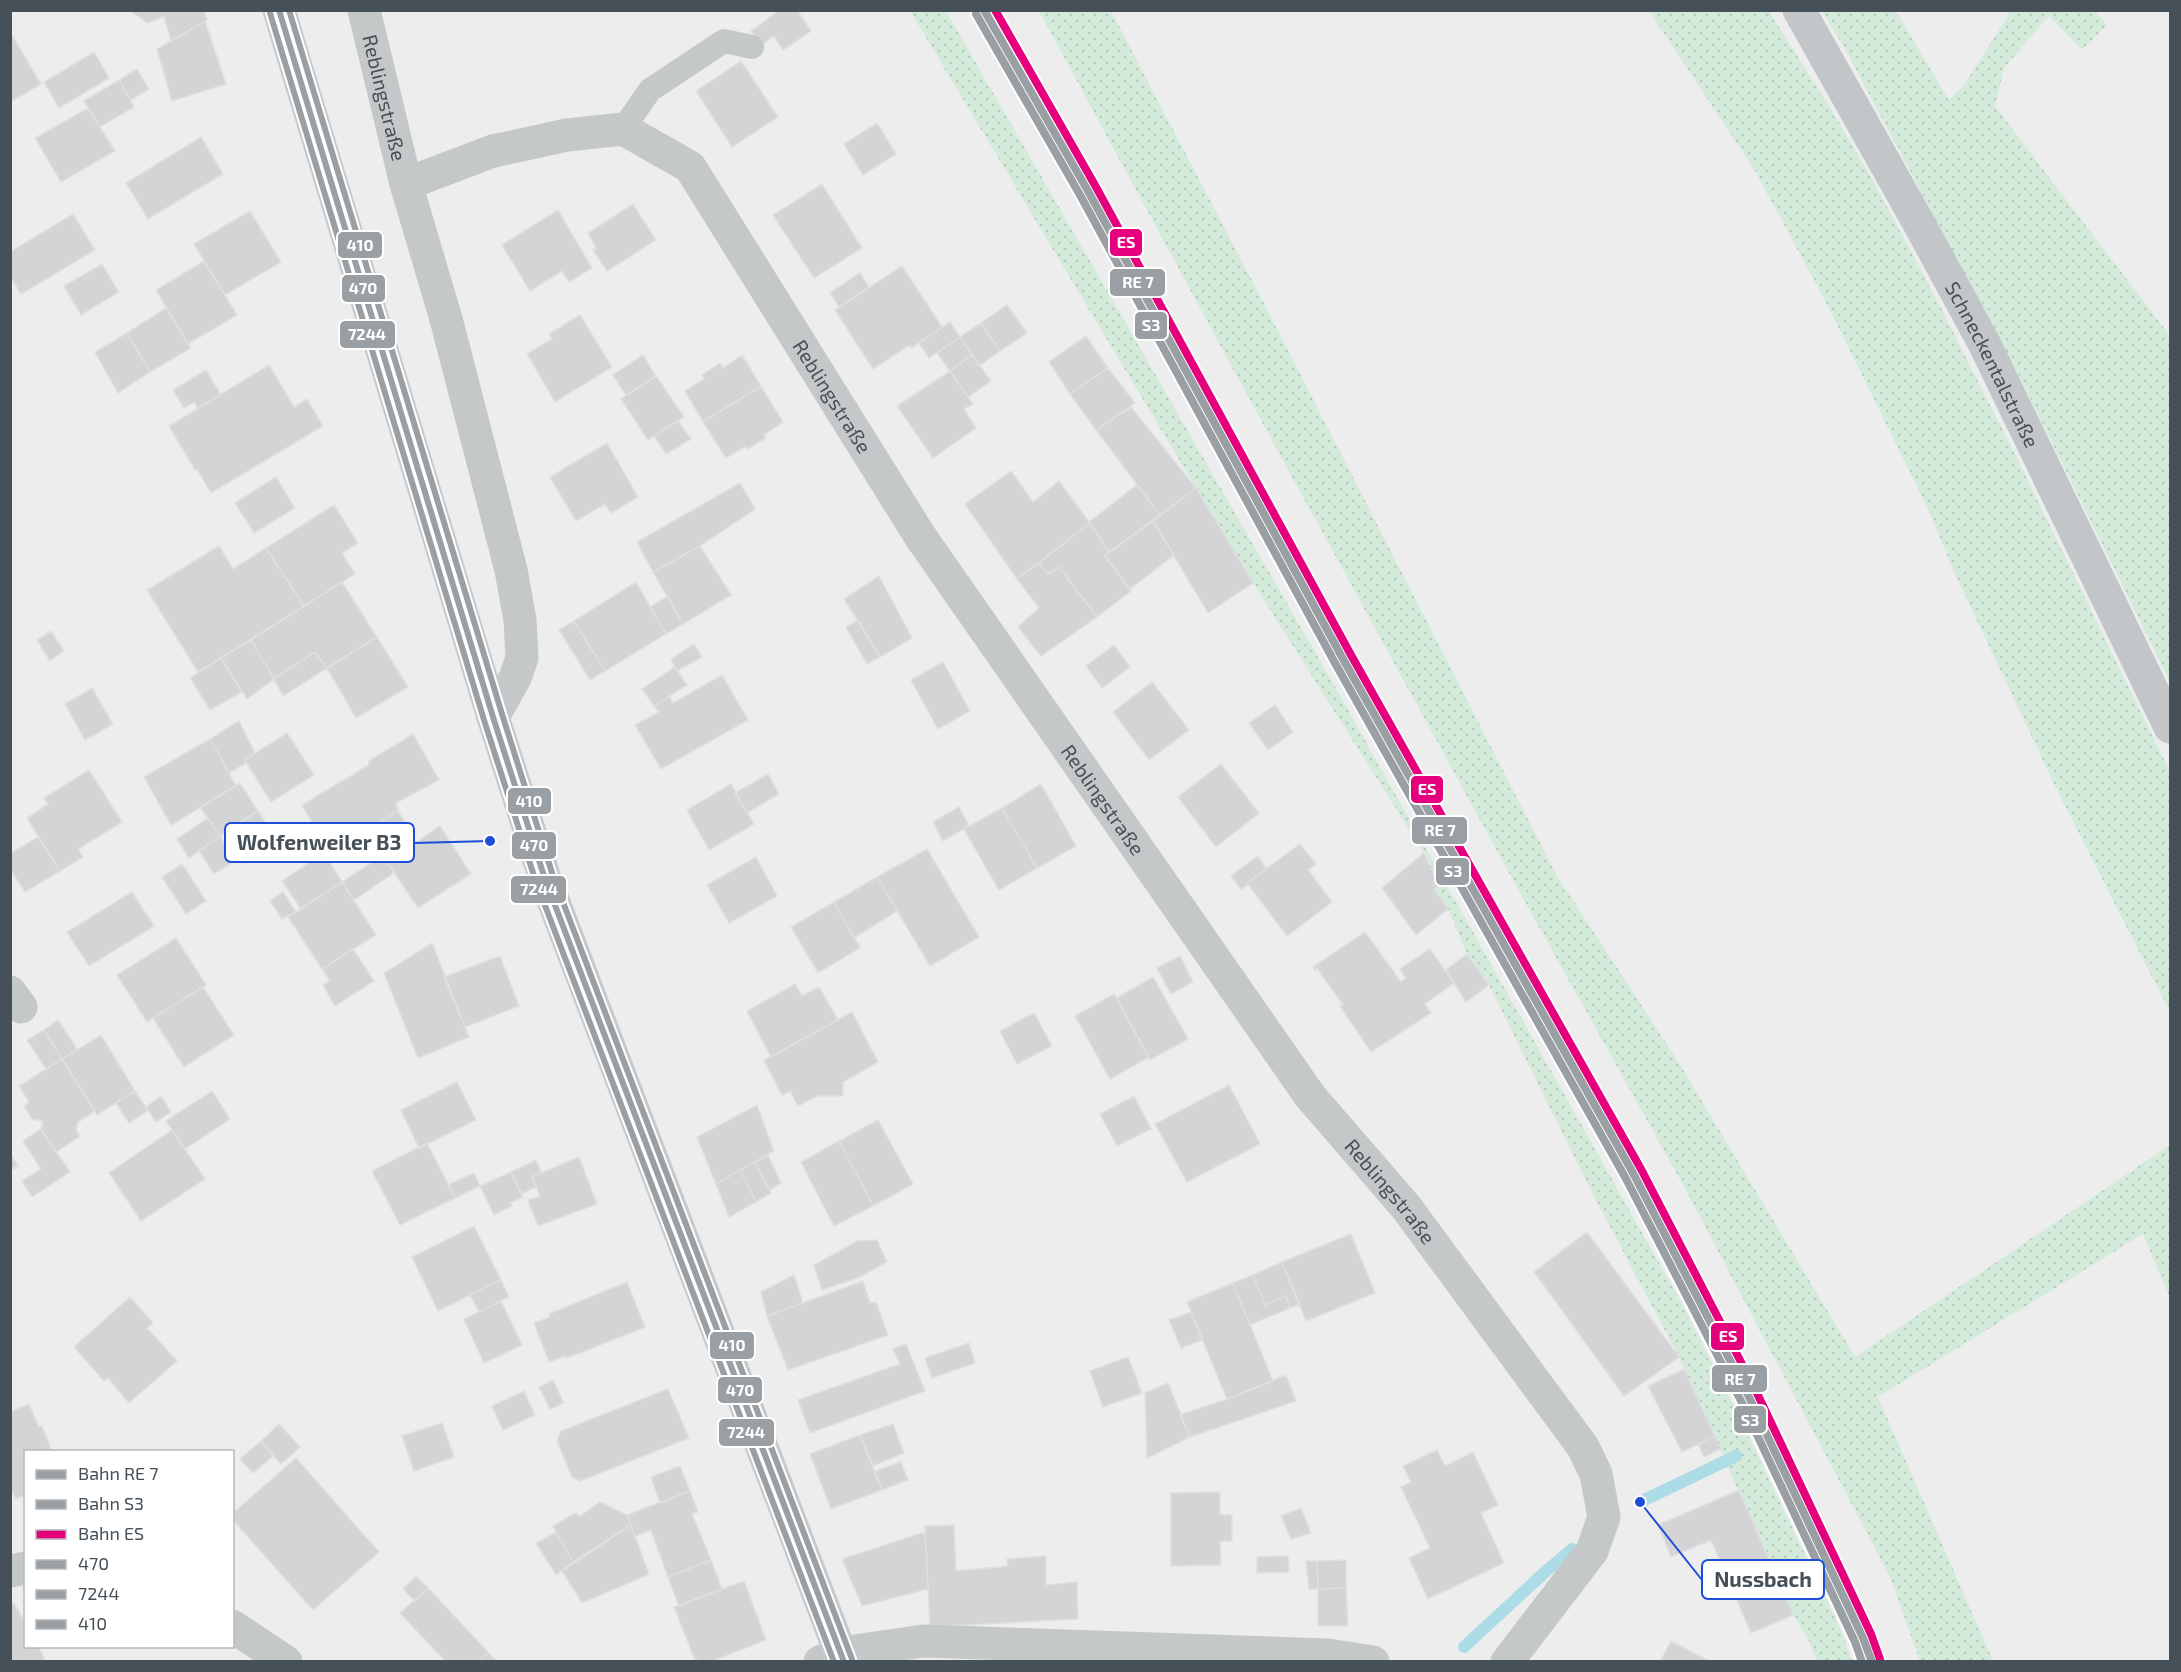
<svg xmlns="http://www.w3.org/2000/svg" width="2181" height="1672" font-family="'Exo 2',sans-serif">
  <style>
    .grass { fill: url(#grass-dots) }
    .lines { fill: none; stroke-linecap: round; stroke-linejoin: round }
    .stream { stroke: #acdce6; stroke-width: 12 }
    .building { fill: #d4d4d6; stroke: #dfdfe0; stroke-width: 1.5 }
    .service { stroke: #c5c8c9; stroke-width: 24 }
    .minor { stroke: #c5c8c9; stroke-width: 33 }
    .secondary { stroke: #c6c8ca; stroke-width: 33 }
    .primary { stroke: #c3c6c8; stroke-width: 33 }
    .bus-1-casing { stroke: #fff; stroke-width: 10 }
    .bus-2-casing { stroke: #fff; stroke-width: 10 }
    .bus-3-casing { stroke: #fff; stroke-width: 10 }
    .bus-1 { stroke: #999fa3; stroke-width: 6 }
    .bus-2 { stroke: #999fa3; stroke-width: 6 }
    .bus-3 { stroke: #999fa3; stroke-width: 6 }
    .rail-1-casing { stroke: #fff; stroke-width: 12 }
    .rail-2-casing { stroke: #fff; stroke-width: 12 }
    .rail-3-casing { stroke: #fff; stroke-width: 12 }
    .rail-1 { stroke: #999fa3; stroke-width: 8 }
    .rail-2 { stroke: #999fa3; stroke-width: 8 }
    .rail-3 { stroke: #e5007d; stroke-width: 8 }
    .labels { text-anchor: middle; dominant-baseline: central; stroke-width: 5; stroke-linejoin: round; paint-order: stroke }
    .street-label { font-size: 20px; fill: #465058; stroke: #fff }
    .leader { fill: none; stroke: #1d4ed8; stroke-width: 2 }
    .callout-dot { fill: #1d4ed8; stroke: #fff; stroke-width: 2 }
    .callout { fill: #fff; stroke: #1d4ed8; stroke-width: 2 }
    .callout-label { font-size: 21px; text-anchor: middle; font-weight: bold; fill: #465058 }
    .line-badge { stroke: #fff; stroke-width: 2 }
    .badge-label { font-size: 16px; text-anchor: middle; font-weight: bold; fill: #fff }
  </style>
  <defs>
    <pattern id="grass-dots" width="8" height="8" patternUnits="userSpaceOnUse" patternTransform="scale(1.5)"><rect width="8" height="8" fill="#d4ebdb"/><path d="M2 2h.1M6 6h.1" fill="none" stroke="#b7cbbe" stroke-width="1.8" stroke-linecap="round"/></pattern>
  </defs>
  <rect width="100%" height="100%" fill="#eeeded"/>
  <path class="grass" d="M910 11H946L1326 671 1680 1300 1739 1416 1840 1628 1852 1661H1817L1809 1641 1793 1615 1679 1357 1590 1189 1489 985 1467 954 1448 909 1434 889 1439 885 1424 853 1253 583Z
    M1039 11H1111L1270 315 1556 874 1679 1063 1855 1357 2170 1145V1298L2143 1234 1878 1397 1993 1661H1920L1890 1577 1682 1183 1525 902 1245 391Z
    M1649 11H1769L1834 114 1877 188 1939 304 2016 456 2170 772V1012L2058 792 1954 572 1929 511 1828 306 1755 171Z
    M1822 11H1896L1949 100 1964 85 2011 11H2095L2107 25 2082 50 2049 16 2004 68 1995 106 2170 336V682L2019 376 1845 49Z"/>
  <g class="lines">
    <path class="stream" d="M1640 1502 1736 1456
      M1464 1647 1544 1573 1572 1549"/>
  </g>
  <path class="building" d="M129 10H204L207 20 171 41 164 16 148 23Z
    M780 10H797L811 31 783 50 774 36 761 45 751 31Z
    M205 21 226 84 172 101 157 49Z
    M10 32 41 84 10 102Z
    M94 52 109 78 59 108 44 82Z
    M741 61 778 117 732 147 696 91Z
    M137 69 149 89 131 100 119 80Z
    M119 80 134 107 100 127 84 101Z
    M88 108 115 151 61 182 35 138Z
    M877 123 896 154 863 175 844 144Z
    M201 137 223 174 148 219 126 183Z
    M822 184 862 248 814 278 773 215Z
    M633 204 656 240 607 271 593 250 596 248 588 233Z
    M558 210 592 268 569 282 562 271 530 291 502 245Z
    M250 211 281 262 225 295 194 244Z
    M73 214 95 250 21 294 10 276V252Z
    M204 261 237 315 188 344 156 290Z
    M102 264 119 292 81 315 64 286Z
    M902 266 942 327 911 348 910 345 873 369 835 310Z
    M860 273 869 287 839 307 830 293Z
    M1007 305 1027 333 1000 351 981 323Z
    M166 308 191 348 150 372 127 333Z
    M580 315 612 367 555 402 527 354 552 339 549 334Z
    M950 322 960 337 929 358 919 343Z
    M981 323 1000 351 979 366 960 337Z
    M127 333 150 372 118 393 95 352Z
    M1086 336 1108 368 1070 394 1049 362Z
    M960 337 972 355 950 371 937 353Z
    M643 355 656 376 626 395 613 375Z
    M742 355 761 386 703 422 685 391 704 379 702 375 720 363 723 368Z
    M972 355 991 381 968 397 950 371Z
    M269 365 294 407 307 399 323 426 211 493 197 469 195 470 169 426Z
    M1108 368 1135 403 1096 430 1070 394Z
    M206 370 221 395 198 408 194 402 184 408 173 390Z
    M950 371 973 404 964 409 976 428 933 458 897 406Z
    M656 376 684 417 648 440 621 399Z
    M761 386 783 422 764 435 766 438 748 449 746 446 726 458 703 422Z
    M1131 407 1196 488 1160 515 1096 430Z
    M678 421 691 439 666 454 654 436Z
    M607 443 638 497 611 513 605 504 576 521 550 477Z
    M1011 471 1033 502 1059 481 1090 523 1017 579 965 504Z
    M276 477 295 508 254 533 235 503Z
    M740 483 755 509 700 546 653 572 637 542Z
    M1137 485 1160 515 1109 552 1089 522Z
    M1196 488 1253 583 1208 613 1153 521Z
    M334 505 358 543 342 553 355 574 304 606 266 548Z
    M1153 521 1174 555 1130 589 1105 556Z
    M1090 523 1109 552 1105 556 1131 591 1097 617 1059 567 1048 574 1039 563Z
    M219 546 233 569 266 548 304 606 198 672 147 590Z
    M700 546 731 595 683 624 653 572Z
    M1039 563 1048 574 1059 567 1097 617 1041 656 1018 627 1039 608 1017 579Z
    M879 576 912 638 880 657 844 599Z
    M342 582 377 637 327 668 315 652 274 679 251 640Z
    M636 582 666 634 605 671 574 621Z
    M668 596 683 624 666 634 650 607Z
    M858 620 880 657 867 664 846 627Z
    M574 621 605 671 590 680 559 630Z
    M51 631 64 651 50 661 37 640Z
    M377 637 408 687 356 718 327 668Z
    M251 640 274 679 247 699 221 658Z
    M694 644 702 657 677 671 671 659Z
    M1114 645 1130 667 1102 688 1086 666Z
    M315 652 327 668 283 696 274 679Z
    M221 658 242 692 210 710 190 678Z
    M943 662 970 711 938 729 911 680Z
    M675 667 687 685 654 706 642 689Z
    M722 675 748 720 661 769 635 725 659 712 654 706 669 696 673 703Z
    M1152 682 1189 730 1149 760 1113 712Z
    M92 688 113 724 85 740 65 704Z
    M1275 705 1293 732 1268 750 1249 723Z
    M239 721 255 753 245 760 246 763 229 773 210 739Z
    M287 733 314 775 271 802 245 760Z
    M413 734 439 780 396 803 398 811 330 853 302 805 369 765V761Z
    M210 739 236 786 171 825 144 777Z
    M1221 764 1259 813 1216 847 1178 797Z
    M89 770 122 822 78 849 83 857 60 871 27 818 48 804 44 798Z
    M768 774 779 794 747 813 735 793Z
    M240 783 258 811 220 836 200 807Z
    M731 784 754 824 709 850 687 810Z
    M1041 784 1076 846 1037 868 1002 808Z
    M959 807 969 826 943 841 933 822Z
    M1002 808 1037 868 999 890 964 829Z
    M258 811 278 842 246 863 226 831Z
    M398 811 414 837 371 863 355 837Z
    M208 818 220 836 189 858 177 839Z
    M440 826 471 874 418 908 387 862Z
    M220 836 235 861 214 874 199 851Z
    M38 837 60 871 25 892 10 869V854Z
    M1300 844 1316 864 1308 870 1332 902 1287 936 1247 883Z
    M927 849 979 937 930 966 877 877Z
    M324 853 342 882 301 909 282 881Z
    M1424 853 1439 886 1434 889 1448 909 1416 935 1382 888Z
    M385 854 390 860 387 862 395 872 354 900 342 882Z
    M1258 856 1267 869 1247 883 1249 884 1241 890 1231 876Z
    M756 857 777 896 729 923 707 885Z
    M182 864 206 901 186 914 162 877Z
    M877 877 897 911 854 938 834 902Z
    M342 882 376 935 322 969 288 917Z
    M132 892 154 926 89 966 67 932Z
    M283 892 296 912 282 919 270 901Z
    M834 902 860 948 818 973 791 927Z
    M1365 932 1401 982 1406 978 1400 969 1430 949 1454 983 1425 1004 1431 1013 1371 1052 1340 1006 1343 1005 1317 968 1315 970 1313 967Z
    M176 938 206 985 147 1022 117 975Z
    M432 943 469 1037 418 1058 384 973Z
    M353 949 374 981 335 1006 323 985 330 981 322 969Z
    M1467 954 1489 985 1466 1002 1446 970Z
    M500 956 519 1006 465 1027 444 977Z
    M1180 956 1193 982 1171 994 1157 968Z
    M1153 977 1188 1039 1150 1060 1116 998Z
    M795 984 802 996 819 987 838 1020 771 1057 747 1011Z
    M203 987 234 1035 184 1067 153 1018Z
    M1114 994 1149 1057 1110 1079 1075 1016Z
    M852 1012 878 1062 843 1082V1096H817L798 1106 790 1091 782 1095 764 1060Z
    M1034 1013 1052 1046 1017 1064 1000 1031Z
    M58 1020 77 1049 62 1059 44 1030Z
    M44 1030 62 1059 46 1069 27 1040Z
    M101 1035 135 1091 97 1115 62 1059Z
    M62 1059 95 1111 78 1122 76 1130 80 1136 56 1152 41 1129 43 1121 32 1119 24 1106 29 1102 19 1086Z
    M457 1082 476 1120 419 1148 401 1110Z
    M1229 1085 1260 1144 1187 1182 1155 1124Z
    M135 1091 148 1111 129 1123 116 1103Z
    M212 1091 230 1119 185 1149 166 1121Z
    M161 1096 171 1112 156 1122 146 1107Z
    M1134 1096 1151 1129 1117 1146 1100 1114Z
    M757 1105 774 1151 716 1184 697 1137Z
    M878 1120 913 1184 873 1206 839 1141Z
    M41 1129 70 1172 32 1197 22 1181 41 1169 23 1141Z
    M172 1130 205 1179 141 1221 109 1173Z
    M839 1141 873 1206 834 1226 801 1162Z
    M427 1143 455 1198 400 1225 372 1171Z
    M10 1153 18 1166 10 1171Z
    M768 1155 781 1183 770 1190 755 1162Z
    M579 1157 597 1204 538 1226 528 1200 540 1196 532 1177Z
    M536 1160 541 1172 532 1177 536 1187 521 1194 511 1172Z
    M755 1162 771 1193 756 1202 740 1170Z
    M740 1170 756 1202 729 1217 716 1184Z
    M511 1172 523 1197 510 1203 512 1206 494 1215 480 1186Z
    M474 1173 480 1186 455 1198 448 1185Z
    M474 1226 501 1280 438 1311 412 1257Z
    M1587 1232 1679 1357 1624 1396 1534 1272Z
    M1351 1234 1375 1293 1306 1321 1282 1262Z
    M877 1240 887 1262 860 1277 822 1290 814 1265 857 1241Z
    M1282 1262 1300 1304 1290 1308 1286 1296 1265 1305 1253 1275Z
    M794 1275 803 1303 767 1316 761 1292Z
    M1253 1275 1265 1305 1286 1296 1290 1308 1250 1325 1233 1283Z
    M501 1280 509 1297 479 1312 470 1295Z
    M863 1281 870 1303 876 1302 888 1335 788 1370 767 1316Z
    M627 1282 645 1327 567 1358 566 1356 549 1362 534 1323 550 1317 549 1314Z
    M1233 1283 1273 1381 1227 1399 1187 1302Z
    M130 1297 153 1323 147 1328 177 1361 129 1403 108 1378 104 1381 74 1347Z
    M501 1301 522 1345 484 1363 464 1319Z
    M1191 1312 1202 1340 1181 1348 1169 1320Z
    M969 1343 975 1363 932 1378 925 1358Z
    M906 1344 925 1391 810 1433 798 1400 900 1364 893 1349Z
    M1128 1357 1142 1393 1103 1407 1090 1371Z
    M1684 1369 1715 1436 1682 1452 1648 1386Z
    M1286 1375 1296 1401 1190 1437 1180 1415 1227 1399Z
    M553 1380 564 1403 550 1409 539 1387Z
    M1168 1383 1190 1437 1147 1458 1145 1393Z
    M668 1389 689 1438 580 1481 572 1477 557 1441 561 1431Z
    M524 1391 535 1415 503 1430 492 1406Z
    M29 1404 39 1427 42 1426 52 1452H26V1495L16 1499 10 1487V1412Z
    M442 1423 454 1457 414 1471 402 1436Z
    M279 1424 300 1447 281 1464 261 1441Z
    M893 1424 904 1453 873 1466 860 1435Z
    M860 1435 882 1490 831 1509 810 1454Z
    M1715 1436 1721 1449 1704 1457 1698 1444Z
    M261 1441 273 1456 253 1473 240 1459Z
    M1437 1450 1445 1466 1473 1452 1498 1505 1481 1513 1504 1563 1428 1599 1409 1558 1430 1548 1401 1487 1411 1482 1403 1466Z
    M296 1458 379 1552 313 1610 232 1519V1514Z
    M901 1462 908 1480 882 1490 875 1471Z
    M680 1466 690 1491 660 1503 651 1477Z
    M1739 1490 1793 1615 1751 1633 1711 1540 1671 1557 1658 1525Z
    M690 1491 698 1512 692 1514 711 1560 668 1577 651 1530 635 1536 627 1515Z
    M1220 1492V1515H1232V1541H1220L1221 1565 1171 1566V1493Z
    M600 1502 627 1515 631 1525 573 1562 553 1526 575 1513 580 1516Z
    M1301 1508 1311 1533 1291 1539 1281 1516Z
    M631 1525 649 1574 582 1603 562 1571Z
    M954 1525 956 1571 1008 1566 1007 1559 1046 1556V1585L1077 1582 1078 1619 930 1627 925 1526Z
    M556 1532 573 1562 556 1575 536 1543Z
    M925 1532 928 1589 862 1606 842 1559Z
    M1288 1556 1289 1572 1257 1573V1557Z
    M711 1560 722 1589 679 1606 668 1577Z
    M1346 1560V1588L1318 1589 1317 1561Z
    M1306 1561H1317L1318 1589H1309Z
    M416 1576 428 1588 415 1601 403 1589Z
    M744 1581 766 1640 710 1662H699L698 1659 695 1660 674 1607Z
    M428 1588 488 1652 479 1662H446L400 1613Z
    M1346 1588 1348 1626H1318V1589Z
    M14 1603 26 1624V1646H38L46 1662H10V1604Z
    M1671 1641 1711 1662H1660Z
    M488 1652 497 1662H479Z"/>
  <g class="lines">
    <path class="service" d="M623 129 650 90 724 41 752 47"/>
    <g class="minor">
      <path id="s1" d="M364 10 406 184 446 319 511 570 520 620 522 658 515 678 493 717"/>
      <path id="s2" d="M406 184 493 151 567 135 623 129 690 167 920 536 1310 1096 1406 1207 1583 1447 1596 1474 1604 1517 1592 1551 1507 1662"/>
      <path d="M10 992 21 1007"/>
      <path d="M10 1571 26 1568"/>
      <path d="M232 1626 286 1662"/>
      <path d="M820 1662 841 1653 923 1641 1328 1655 1373 1662"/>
    </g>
    <path class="secondary" d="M279 10 493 717 545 879 844 1662"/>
    <path class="primary" id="s3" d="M1799 10 1921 227 1985 345 2170 727"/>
    <defs>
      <path id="bus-1" d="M279 10 493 717 545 879 844 1662"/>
      <path id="bus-2" d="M270 13 484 720 536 882 834 1662"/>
      <path id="bus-3" d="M289 10 502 714 553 876 852 1659"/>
    </defs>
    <use href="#bus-1" class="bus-1-casing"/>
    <use href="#bus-2" class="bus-2-casing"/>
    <use href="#bus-3" class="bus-3-casing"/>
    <use href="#bus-1" class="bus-1"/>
    <use href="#bus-2" class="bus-2"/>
    <use href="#bus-3" class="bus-3"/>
    <defs>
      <path id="rail-1" d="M984 10 1088 191 1343 659 1633 1173 1749 1397 1863 1638 1872 1662"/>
      <path id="rail-2" d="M976 14 1080 195 1335 663 1625 1177 1741 1401 1855 1642 1862 1662"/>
      <path id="rail-3" d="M995 10 1096 187 1351 655 1641 1169 1757 1393 1871 1634 1880 1659"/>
    </defs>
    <use href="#rail-1" class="rail-1-casing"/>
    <use href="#rail-2" class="rail-2-casing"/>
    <use href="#rail-3" class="rail-3-casing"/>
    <use href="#rail-1" class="rail-1"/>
    <use href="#rail-2" class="rail-2"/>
    <use href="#rail-3" class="rail-3"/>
  </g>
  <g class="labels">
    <g class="street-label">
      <text stroke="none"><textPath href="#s1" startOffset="90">Reblingstraße</textPath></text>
      <text stroke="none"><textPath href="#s3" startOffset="404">Schneckentalstraße</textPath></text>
      <text stroke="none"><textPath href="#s2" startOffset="572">Reblingstraße</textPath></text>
      <text stroke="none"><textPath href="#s2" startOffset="1058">Reblingstraße</textPath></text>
      <text stroke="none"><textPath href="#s2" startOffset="1544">Reblingstraße</textPath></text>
    </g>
  </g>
  <path class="leader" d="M490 841L414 843M1640 1502L1702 1580"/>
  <g class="callout-dot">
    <circle cx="490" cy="841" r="6"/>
    <circle cx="1640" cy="1502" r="6"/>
  </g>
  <g class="callout">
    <rect x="225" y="823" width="189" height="39" rx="6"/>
    <rect x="1702" y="1560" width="122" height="39" rx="6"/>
  </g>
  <g class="callout-label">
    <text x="319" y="850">Wolfenweiler B3</text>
    <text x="1763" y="1587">Nussbach</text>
  </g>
  <g class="line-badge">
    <rect x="1109" y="228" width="34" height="29" rx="6" fill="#e5007d"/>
    <rect x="337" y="231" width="46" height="28" rx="6" fill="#999fa3"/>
    <rect x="1109" y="268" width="57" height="29" rx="6" fill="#999fa3"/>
    <rect x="341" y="274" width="45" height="29" rx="6" fill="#999fa3"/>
    <rect x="1134" y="311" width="34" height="29" rx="6" fill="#999fa3"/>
    <rect x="339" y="320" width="57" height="29" rx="6" fill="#999fa3"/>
    <rect x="1410" y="775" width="34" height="29" rx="6" fill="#e5007d"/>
    <rect x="507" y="787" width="45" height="28" rx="6" fill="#999fa3"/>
    <rect x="1411" y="816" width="57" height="29" rx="6" fill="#999fa3"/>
    <rect x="511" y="831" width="46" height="29" rx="6" fill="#999fa3"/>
    <rect x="1435" y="857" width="35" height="29" rx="6" fill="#999fa3"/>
    <rect x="510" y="875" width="57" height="29" rx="6" fill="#999fa3"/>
    <rect x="1710" y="1322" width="35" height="29" rx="6" fill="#e5007d"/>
    <rect x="709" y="1331" width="46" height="29" rx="6" fill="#999fa3"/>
    <rect x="1711" y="1364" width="57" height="29" rx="6" fill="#999fa3"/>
    <rect x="717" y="1376" width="46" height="28" rx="6" fill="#999fa3"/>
    <rect x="1733" y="1405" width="34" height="29" rx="6" fill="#999fa3"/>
    <rect x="718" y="1418" width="57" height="29" rx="6" fill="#999fa3"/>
  </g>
  <g class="badge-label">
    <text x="1126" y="248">ES</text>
    <text x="360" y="251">410</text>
    <text x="1138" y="288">RE 7</text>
    <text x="363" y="294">470</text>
    <text x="1151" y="331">S3</text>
    <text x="367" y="340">7244</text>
    <text x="1427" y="795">ES</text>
    <text x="529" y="807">410</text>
    <text x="1440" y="836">RE 7</text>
    <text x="534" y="851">470</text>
    <text x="1453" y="877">S3</text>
    <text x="539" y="895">7244</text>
    <text x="1728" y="1342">ES</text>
    <text x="732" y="1351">410</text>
    <text x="1740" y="1385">RE 7</text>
    <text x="740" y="1396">470</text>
    <text x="1750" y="1426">S3</text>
    <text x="746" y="1438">7244</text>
  </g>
  <rect width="2181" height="1672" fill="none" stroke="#465058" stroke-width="24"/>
  <rect x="24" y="1450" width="210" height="198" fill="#ffffff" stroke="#b5b9bc" stroke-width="1.5"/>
  <rect x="36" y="1470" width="30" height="9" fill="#999fa3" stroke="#b5b9bc" stroke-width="1.5"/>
  <text x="78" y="1480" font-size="18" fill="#465058">Bahn RE 7</text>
  <rect x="36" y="1500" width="30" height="9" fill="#999fa3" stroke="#b5b9bc" stroke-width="1.5"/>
  <text x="78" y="1510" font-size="18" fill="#465058">Bahn S3</text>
  <rect x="36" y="1530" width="30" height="9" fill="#e5007d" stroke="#b5b9bc" stroke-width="1.5"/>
  <text x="78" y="1540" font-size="18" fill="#465058">Bahn ES</text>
  <rect x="36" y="1560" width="30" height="9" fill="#999fa3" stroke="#b5b9bc" stroke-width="1.5"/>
  <text x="78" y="1570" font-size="18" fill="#465058">470</text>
  <rect x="36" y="1590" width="30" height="9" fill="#999fa3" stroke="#b5b9bc" stroke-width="1.5"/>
  <text x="78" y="1600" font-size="18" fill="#465058">7244</text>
  <rect x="36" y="1620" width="30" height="9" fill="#999fa3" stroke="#b5b9bc" stroke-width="1.5"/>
  <text x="78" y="1630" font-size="18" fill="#465058">410</text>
</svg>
